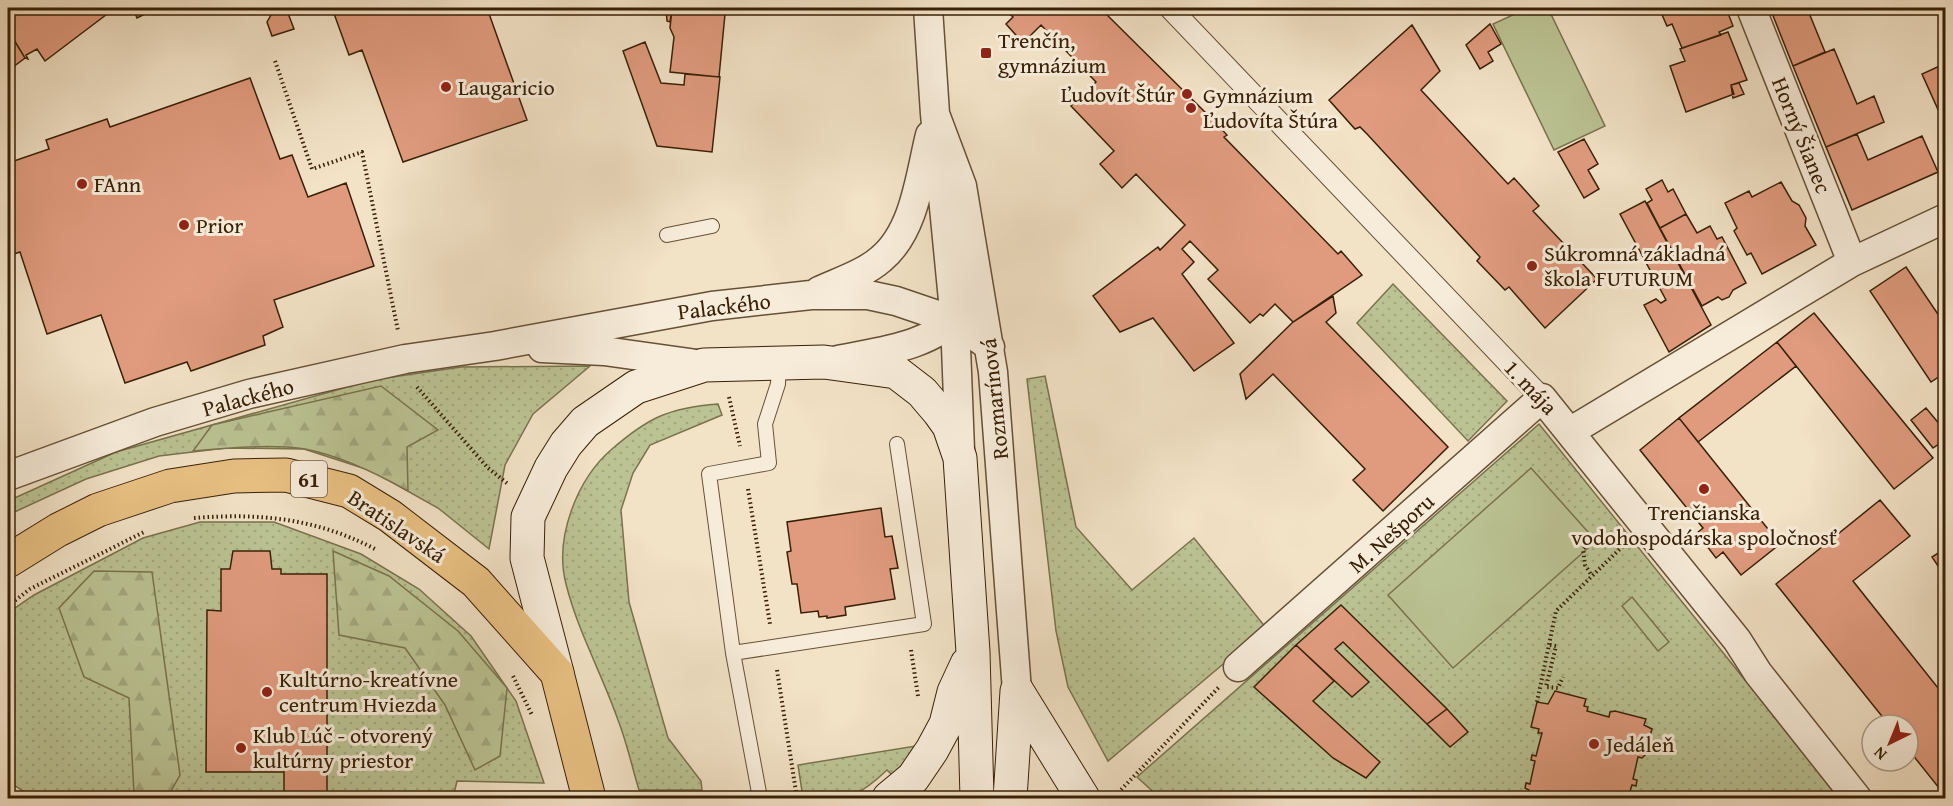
<svg xmlns="http://www.w3.org/2000/svg" width="1953" height="806" font-family="'Gentium Book Plus',serif">
  <style>
    .grass { fill: url(#grass-dots); stroke: #7a724d; stroke-width: 1.5 }
    .forest { fill: url(#forest-firs); stroke: #7a724d; stroke-width: 1.5 }
    .garden { fill: #bbc394; stroke: #7a724d; stroke-width: 1.5 }
    .building { fill: #e09b7e; stroke: #382006; stroke-width: 1.5 }
    .lines { fill: none; stroke-linecap: round; stroke-linejoin: round }
    .service-casing { stroke: #665036; stroke-width: 16 }
    .pedestrian-casing { stroke: #665036; stroke-width: 23 }
    .minor-casing { stroke: #665036; stroke-width: 31 }
    .secondary-casing { stroke: #382006; stroke-width: 35 }
    .primary-casing { stroke: #382006; stroke-width: 35 }
    .path { stroke: #382006; stroke-width: 4; stroke-dasharray: 1.5 3; stroke-linecap: butt }
    .service { stroke: #f7ecda; stroke-width: 14 }
    .pedestrian { stroke: #f7ecda; stroke-width: 21 }
    .minor { stroke: #f7ecda; stroke-width: 28 }
    .secondary { stroke: #f7ecda; stroke-width: 33 }
    .primary { stroke: #e9c183; stroke-width: 33 }
    .poi-dot { fill: #8f2418; stroke: #f7ecda; stroke-width: 2 }
    .labels { text-anchor: middle; dominant-baseline: central; stroke-width: 6; stroke-linejoin: round; paint-order: stroke }
    .shield { fill: #f7ecda; stroke: #715d46; stroke-width: 1.5 }
    .shield-label { font-size: 21px; font-weight: bold; fill: #382006 }
    .poi-label { font-size: 22px; fill: #382006; stroke: #f7ecda; text-anchor: start }
    .street-label { font-size: 22px; fill: #382006; stroke: #f7ecda }
  </style>
  <defs>
    <pattern id="grass-dots" width="8" height="8" patternUnits="userSpaceOnUse" patternTransform="scale(1.5)"><rect width="8" height="8" fill="#bbc394"/><path d="M2 2h.1M6 6h.1" fill="none" stroke="#a2a77e" stroke-width="1.8" stroke-linecap="round"/></pattern>
    <pattern id="forest-firs" width="22" height="20" patternUnits="userSpaceOnUse" patternTransform="scale(1.5)"><rect width="22" height="20" fill="#bbc394"/><path d="M5 1l3.5 6h-7zM16 11l3.5 6h-7z" fill="#a2a77e"/></pattern>
  </defs>
  <rect width="100%" height="100%" fill="#f2e2c6"/>
  <filter id="stains"><feTurbulence type="fractalNoise" baseFrequency=".00333" numOctaves="4"/><feColorMatrix values="0 0 0 0 .2 0 0 0 0 .09 0 0 0 0 .02 0 0 0 .5 -.17"/></filter>
  <radialGradient id="worn" r=".72"><stop offset=".6" stop-color="#630" stop-opacity="0"/><stop offset="1" stop-color="#630" stop-opacity=".3"/></radialGradient>
  <path class="grass" d="M1393 284 1507 401 1468 441 1357 323Z
    M590 366 533 414 505 465 489 549 438 508 372 471 304 449 226 448 159 456 86 479 8 515V501L116 452 372 380 461 367Z
    M1045 376 1076 527 1132 590 1194 538 1266 628 1108 761 1068 687 1056 631 1027 379Z
    M718 404 722 415 650 445 633 473 621 510 629 602 668 738 701 781 702 790H639C632 767 627 743 618 720 602 674 578 632 566 584 554 538 577 479 612 449 649 417 669 408 718 404Z
    M1539 424 1840 798H1160L1137 777Z
    M200 522H274L361 554 419 589 471 636 516 701 544 783 457 781 453 798H415L185 791 78 797 26 793 8 781V613L34 595 143 538Z
    M922 745 895 778 887 770C853 802 847 798 803 798L798 765Z"/>
  <path class="forest" d="M381 386 438 430 407 447 408 491C376 473 341 456 305 449 276 444 223 448 193 451L212 425Z
    M333 551 389 576 458 631 507 688 500 756 475 770 445 705 405 648 339 635Z
    M94 571 152 572 180 775 167 798H152L134 794 129 698 84 677 59 608Z"/>
  <path class="garden" d="M1528 8H1548L1605 126 1554 150 1493 24Z
    M1531 468 1596 541 1453 668 1388 595Z
    M1632 597 1669 642 1658 651 1622 606Z"/>
  <path class="building" d="M8 8H115L45 61 37 49 26 55 28 59 25 58 8 30Z
    M133 8H157L137 18Z
    M275 8H286L294 29 272 36 267 22Z
    M332 8H487L527 120 403 162 362 50 349 55Z
    M666 8 672 9 670 22 667 21Z
    M666 8H726L725 14Z
    M1003 8H1100L1211 118 1227 135 1224 137 1338 254 1341 251 1362 275 1293 322 1275 304 1263 316 1260 314 1250 323 1208 279 1218 270 1190 241 1182 249 1194 262 1182 274 1234 343 1194 371 1153 318 1120 332 1093 296 1158 247 1160 250 1185 225 1136 174 1122 188 1100 164 1114 151 1071 106 1096 82 1041 25 1023 43 1006 24 1013 17Z
    M1659 8H1726L1733 26 1719 32 1721 35 1682 48 1672 24 1667 26Z
    M1770 8H1807L1825 52 1793 66Z
    M672 9 725 14 719 77 670 72 674 37 670 28Z
    M1490 24 1501 44 1488 52 1493 61 1480 69 1466 45Z
    M1412 25 1440 71 1421 90 1508 184 1514 178 1539 206 1533 211 1597 279 1545 328 1509 287 1505 290 1477 261 1480 257 1368 135 1360 127 1355 129 1329 100Z
    M8 30 25 58 13 67 8 58Z
    M1728 32 1747 80 1731 85 1734 94 1686 112 1670 66 1685 61 1680 49Z
    M645 42 661 83 684 85 685 74 720 77 712 152 657 146 623 51Z
    M1834 49 1857 104 1874 96 1884 122 1826 147 1793 66Z
    M1944 64 1946 111 1940 114 1922 74Z
    M250 78 280 159 292 155 308 197 346 183 374 266 274 300 283 327 263 336 265 345 191 371 187 362 125 383 101 315 47 334 20 252 8 256V163L49 149 46 140 107 119 110 127Z
    M1739 83 1744 94 1733 98 1731 85Z
    M1857 134 1868 160 1922 136 1938 172 1852 210 1826 147Z
    M1584 139 1598 164 1588 170 1599 189 1584 198 1558 152Z
    M1662 180 1668 192 1673 189 1686 214 1660 228 1647 203 1652 200 1646 189Z
    M1781 182 1792 201 1799 205 1806 218 1805 226 1816 245 1762 274 1751 253 1747 255 1734 231 1737 228 1725 203 1749 191 1752 197Z
    M1645 201 1711 325 1669 352 1644 305 1656 299 1661 303 1666 300 1620 214Z
    M1686 214 1697 233 1710 226 1717 239 1722 237 1746 283 1733 290 1729 297 1722 300 1718 297 1702 306 1660 228Z
    M1906 267 1946 326V372L1931 382 1870 291Z
    M1333 296 1336 313 1326 322 1448 447 1383 511 1353 480 1365 469 1273 374 1246 399 1240 374 1293 322Z
    M1814 313 1933 458 1894 489 1777 342Z
    M1777 342 1796 366 1698 442 1679 418Z
    M1926 408 1946 432V439L1933 448 1911 420Z
    M1679 418 1780 544 1741 575 1723 552 1716 558 1697 533 1703 528 1640 450Z
    M1880 500 1910 536 1853 581 1946 698V782L1939 788 1908 749V725H1889L1776 584Z
    M881 508 885 537 892 536 898 568 890 569 895 599 845 607 846 615 827 618V616L819 617 818 611 801 613 797 584H792L787 552 791 551 787 522Z
    M1946 548V578L1932 557Z
    M233 551H270L272 569H281V574H327V798H284V772H206L207 610 221 611V569H230Z
    M1341 605 1447 709 1427 724 1343 642 1335 649 1369 682 1352 697 1296 645Z
    M1296 645 1334 681 1313 701 1380 762 1366 778 1333 758 1254 687Z
    M1555 691 1586 699 1584 706 1588 707 1587 711 1609 717 1610 712 1615 711 1646 719 1644 725 1652 729 1645 755 1642 758 1638 757 1633 779 1637 780 1636 786 1632 785 1628 798H1526L1529 790 1525 788 1526 783 1530 784 1535 761 1531 760 1532 755 1536 756 1542 733H1538L1539 729 1531 727 1537 702 1548 704Z
    M1447 709 1468 732 1450 747 1427 724Z"/>
  <g class="lines">
    <defs>
      <path id="service" d="M667 235 712 226
        M733 653 924 624 897 444
        M760 798 733 653 709 474 769 463 765 424 778 384 779 363"/>
      <path id="pedestrian" d="M1170 8 1542 398"/>
      <path id="minor" d="M928 8 935 114 955 321 960 450
        M1751 8 1852 262
        M935 114 962 186 993 372 1017 691
        M819 291C838 282 864 274 881 259 915 231 920 175 930 135
        M542 348 604 351 704 365
        M838 360C882 351 930 347 963 312
        M1571 431 1852 262 1946 218
        M8 476 155 422 249 394 405 359 495 346 712 306 811 295H868L896 301 955 321 990 347
        M1238 667 1542 398 1737 640 1758 673 1857 798"/>
      <path id="secondary" d="M557 673 527 558 528 517 551 468 566 444 585 422 636 387 704 365 824 362 896 372 922 392 939 412 949 426 960 458 973 652 977 798
        M1017 691 1083 798
        M889 798 913 778 932 750 946 724 954 692 967 664
        M1010 798 1017 691"/>
      <path id="primary" d="M8 561 58 530 98 510 170 486 234 476 286 475 349 491 390 516 476 582 557 673 589 798"/>
    </defs>
    <use href="#service" class="service-casing"/>
    <use href="#pedestrian" class="pedestrian-casing"/>
    <use href="#minor" class="minor-casing"/>
    <use href="#secondary" class="secondary-casing"/>
    <use href="#primary" class="primary-casing"/>
    <path class="path" d="M275 61 312 169 362 152 398 331
      M417 387 488 468 508 484
      M729 397 740 446
      M748 489 770 624
      M194 518C260 513 315 518 375 549
      M1591 541 1583 549 1585 565 1592 576
      M8 606 30 589 144 532
      M1550 645 1556 646 1546 687 1558 688 1563 677
      M911 650 918 696
      M777 670 797 798
      M513 676 532 715
      M1537 702 1556 611 1623 546
      M1118 793 1219 687
      M8 794 14 798"/>
    <use href="#service" class="service"/>
    <use href="#pedestrian" class="pedestrian"/>
    <use href="#minor" class="minor"/>
    <use href="#secondary" class="secondary"/>
    <use href="#primary" class="primary"/>
  </g>
  <g class="poi-dot">
    <rect x="980" y="47" width="12" height="12" rx="3"/>
    <circle cx="446" cy="87" r="6"/>
    <circle cx="1187" cy="94" r="6"/>
    <circle cx="1191" cy="108" r="6"/>
    <circle cx="82" cy="184" r="6"/>
    <circle cx="184" cy="225" r="6"/>
    <circle cx="1532" cy="266" r="6"/>
    <circle cx="1704" cy="489" r="6"/>
    <circle cx="267" cy="692" r="6"/>
    <circle cx="1594" cy="744" r="6"/>
    <circle cx="241" cy="748" r="6"/>
  </g>
  <g class="labels">
    <rect class="shield" x="291" y="461" width="36" height="36" rx="4.5"/>
    <g class="shield-label">
      <text x="309" y="479">61</text>
    </g>
    <g class="poi-label">
      <text x="998" y="40">Trenčín,<tspan x="998" dy="25">gymnázium</tspan></text>
      <text x="458" y="87">Laugaricio</text>
      <text x="1175" y="94" text-anchor="end">Ľudovít Štúr</text>
      <text x="1203" y="95">Gymnázium<tspan x="1203" dy="25">Ľudovíta Štúra</tspan></text>
      <text x="94" y="184">FAnn</text>
      <text x="196" y="225">Prior</text>
      <text x="1544" y="253">Súkromná základná<tspan x="1544" dy="25">škola FUTURUM</tspan></text>
      <text x="1704" y="512" text-anchor="middle">Trenčianska<tspan x="1704" dy="25">vodohospodárska spoločnosť</tspan></text>
      <text x="279" y="679">Kultúrno-kreatívne<tspan x="279" dy="25">centrum Hviezda</tspan></text>
      <text x="253" y="735">Klub Lúč - otvorený<tspan x="253" dy="25">kultúrny priestor</tspan></text>
      <text x="1606" y="744">Jedáleň</text>
    </g>
    <g class="street-label">
      <text transform="translate(1802 135) rotate(68)">Horný Šianec</text>
      <text transform="translate(724 306) rotate(-7)">Palackého</text>
      <text transform="translate(1531 387) rotate(47)">1. mája</text>
      <text transform="translate(248 397) rotate(-15)">Palackého</text>
      <text transform="translate(994 399) rotate(-96)">Rozmarínová</text>
      <text transform="translate(397 526) rotate(34)">Bratislavská</text>
      <text transform="translate(1391 533) rotate(-42)">M. Nešporu</text>
    </g>
  </g>
  <rect width="1953" height="806" fill="none" stroke="#f2e2c6" stroke-width="30"/>
  <rect x="9" y="9" width="1935" height="788" fill="none" stroke="#382006" stroke-width="3"/>
  <rect x="15" y="15" width="1923" height="776" fill="none" stroke="#382006" stroke-width="1.5"/>
  <g transform="translate(1890 743) rotate(223)"><circle r="28" fill="#f7ecda" stroke="#ab9a85" stroke-width="1.5"/>
  <path d="M0-4.5L10 22L0 15L-10 22Z" fill="#8f2418"/>
  <text y="-9" font-size="16" font-weight="bold" text-anchor="middle" fill="#382006">N</text>
  </g>
  <rect width="100%" height="100%" filter="url(#stains)"/>
  <rect width="100%" height="100%" fill="url(#worn)"/>
</svg>
